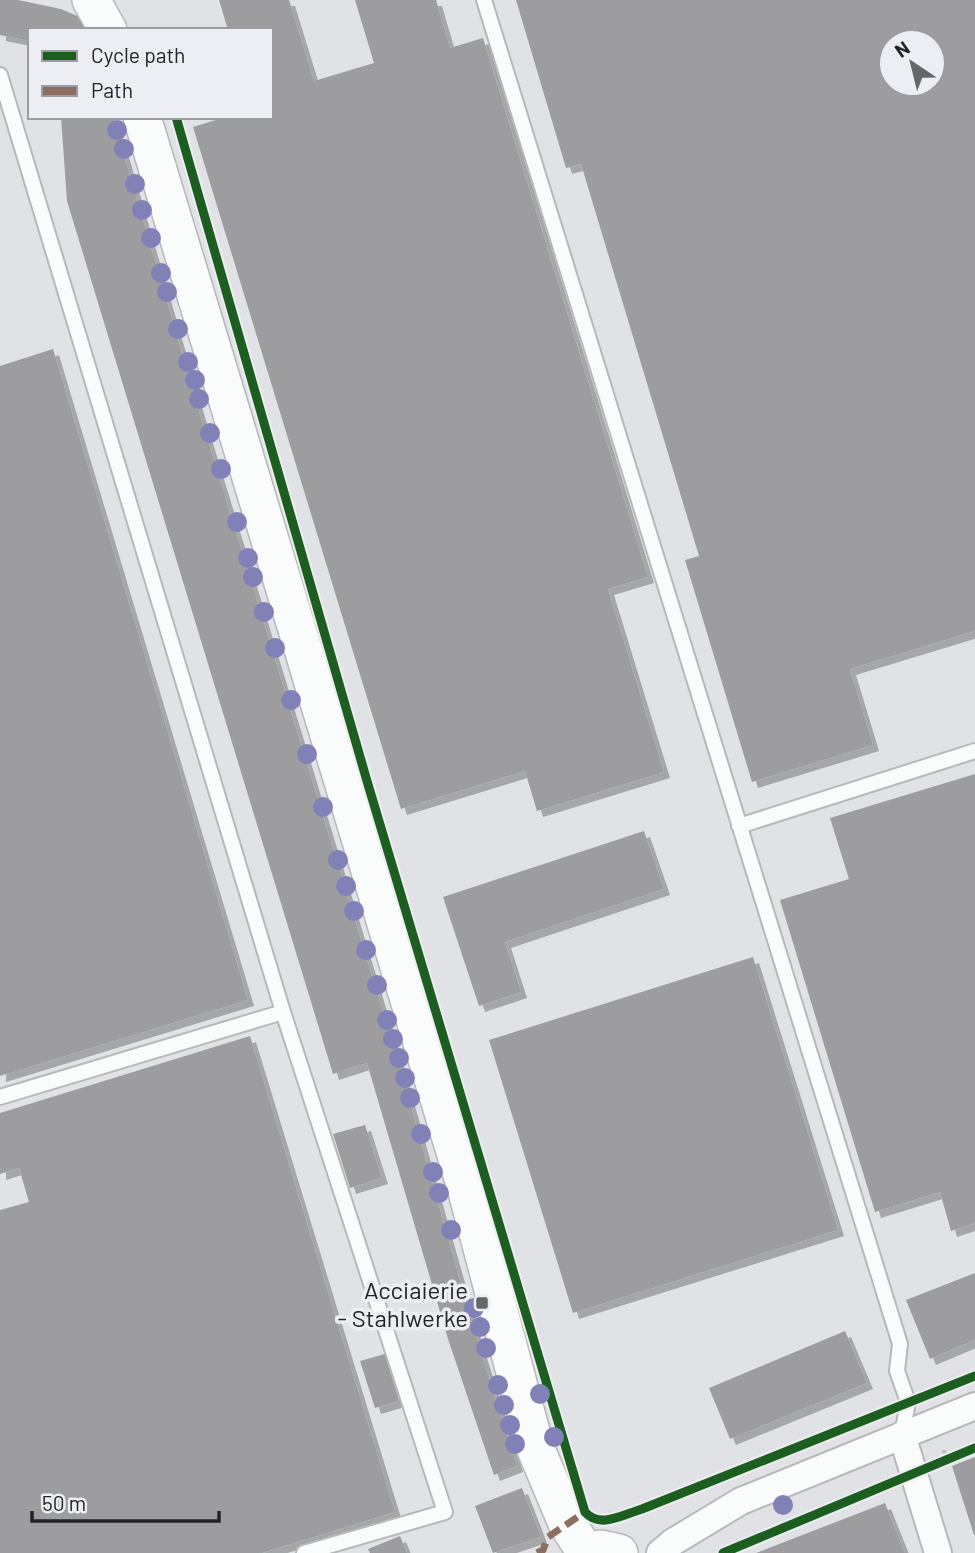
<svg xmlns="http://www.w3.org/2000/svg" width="975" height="1553" font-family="Barlow,sans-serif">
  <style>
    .building { fill: #9d9d9f; fill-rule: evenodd; filter: url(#shadow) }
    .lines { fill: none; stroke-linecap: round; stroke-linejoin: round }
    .lane-casing { stroke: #b8b8bb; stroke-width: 18 }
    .street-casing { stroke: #b8b8bb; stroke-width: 30 }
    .secondary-casing { stroke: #b8b8bb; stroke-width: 40 }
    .path { stroke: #c3c3c4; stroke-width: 4.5; stroke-dasharray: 3.5 5; stroke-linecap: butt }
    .lane { stroke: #fafbfb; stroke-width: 14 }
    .street { stroke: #fafbfb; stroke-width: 26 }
    .secondary { stroke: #fafbfb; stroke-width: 37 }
    .quiet { stroke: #8d6e63; stroke-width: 7; stroke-dasharray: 14 7; stroke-linecap: butt }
    .cycleway-casing { stroke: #edeef3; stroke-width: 13 }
    .cycleway { stroke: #1b5e20; stroke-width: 9 }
    .tree { fill: #8081b7 }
    .poi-dot { fill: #656668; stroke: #edeef3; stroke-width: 2.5 }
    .labels { text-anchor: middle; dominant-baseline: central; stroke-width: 7; stroke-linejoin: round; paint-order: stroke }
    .poi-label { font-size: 24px; fill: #222324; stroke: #edeef3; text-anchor: end }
  </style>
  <defs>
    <filter id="shadow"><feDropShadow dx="6" dy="6" stdDeviation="0" flood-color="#0004"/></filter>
  </defs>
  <rect width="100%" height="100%" fill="#e1e2e5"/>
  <path class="building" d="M0 0H18L61 9 82 18 86 30H30V41L0 35Z
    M219 0H289L314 81 374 63 355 0H436L450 48 483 38 648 577 608 589 664 772 537 811 525 771 401 809 193 127 225 117H271V30H228Z
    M516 0H975V631L850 669 873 745 752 782 685 560 699 556 581 164 566 168ZM891 42H933V84H891Z
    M61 117H113L198 408 396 1054 474 1330 517 1466 494 1475 448 1339 367 1063 333 1074 67 201Z
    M53 349 248 1000 0 1076V366Z
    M975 774V1223L951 1231 940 1192 875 1212 780 900 849 879 830 818Z
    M644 831 664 889 505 942 521 992 479 1006 443 897Z
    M753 957 838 1230 573 1313 489 1040Z
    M250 1036 395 1512 262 1553H0V1210L29 1202 19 1168 0 1174V1113Z
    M365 1125 382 1178 350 1188 333 1134Z
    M975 1273V1340L930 1359 906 1300Z
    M845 1331 867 1383 730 1439 709 1388Z
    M385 1354 399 1401 375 1408 360 1361Z
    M975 1457V1535H974L952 1466Z
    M522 1488 541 1537 493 1553 475 1506Z
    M885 1503 905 1553H756Z
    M400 1536 407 1553H370L368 1549Z"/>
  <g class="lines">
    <defs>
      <path id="lane" d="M484 0 900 1344 897 1371 908 1402 902 1435
        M0 75 283 1012
        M739 826 975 751
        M0 1097 283 1012 445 1512 304 1553"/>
      <path id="street" d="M902 1435 938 1553
        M660 1553 673 1542 741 1501 975 1406"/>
      <path id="secondary" d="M91 0 108 30
        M142 117 466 1188 535 1447 567 1523 586 1553
        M585 1553 601 1549 619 1553"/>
    </defs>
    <use href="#lane" class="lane-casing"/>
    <use href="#street" class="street-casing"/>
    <use href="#secondary" class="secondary-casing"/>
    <path class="path" d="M943 1462 945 1446"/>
    <use href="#lane" class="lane"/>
    <use href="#street" class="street"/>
    <use href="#secondary" class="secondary"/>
    <path class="quiet" d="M537 1553 543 1550 548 1537 585 1512"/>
    <defs>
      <path id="cycleway" d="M176 117 367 781 585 1512C600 1529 622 1515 642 1509L975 1376
        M723 1553 975 1448"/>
    </defs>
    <use href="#cycleway" class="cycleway-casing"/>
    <use href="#cycleway" class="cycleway"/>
  </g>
  <g class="tree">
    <circle cx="117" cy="130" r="10"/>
    <circle cx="124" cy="149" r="10"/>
    <circle cx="135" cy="184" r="10"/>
    <circle cx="142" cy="210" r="10"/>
    <circle cx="151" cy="238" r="10"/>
    <circle cx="161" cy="273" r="10"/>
    <circle cx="167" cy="292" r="10"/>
    <circle cx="178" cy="329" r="10"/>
    <circle cx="188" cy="362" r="10"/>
    <circle cx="195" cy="380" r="10"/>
    <circle cx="199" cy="399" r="10"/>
    <circle cx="210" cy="433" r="10"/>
    <circle cx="221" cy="469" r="10"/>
    <circle cx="237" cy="522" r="10"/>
    <circle cx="248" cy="558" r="10"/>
    <circle cx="253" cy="577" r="10"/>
    <circle cx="264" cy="612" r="10"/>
    <circle cx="275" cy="648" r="10"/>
    <circle cx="291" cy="700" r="10"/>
    <circle cx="307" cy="754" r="10"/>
    <circle cx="323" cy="807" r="10"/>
    <circle cx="338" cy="860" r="10"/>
    <circle cx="346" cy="886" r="10"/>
    <circle cx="354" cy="911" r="10"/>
    <circle cx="366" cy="950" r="10"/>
    <circle cx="377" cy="985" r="10"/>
    <circle cx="387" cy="1020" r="10"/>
    <circle cx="393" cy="1039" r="10"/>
    <circle cx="399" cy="1058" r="10"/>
    <circle cx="405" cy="1078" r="10"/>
    <circle cx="410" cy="1098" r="10"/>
    <circle cx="421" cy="1134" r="10"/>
    <circle cx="433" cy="1172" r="10"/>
    <circle cx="439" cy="1193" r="10"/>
    <circle cx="451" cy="1230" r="10"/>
    <circle cx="474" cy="1308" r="10"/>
    <circle cx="480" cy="1327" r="10"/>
    <circle cx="486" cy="1348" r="10"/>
    <circle cx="498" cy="1385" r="10"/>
    <circle cx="540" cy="1394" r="10"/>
    <circle cx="504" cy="1405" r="10"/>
    <circle cx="510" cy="1425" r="10"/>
    <circle cx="554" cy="1437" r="10"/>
    <circle cx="515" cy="1444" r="10"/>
    <circle cx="783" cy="1505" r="10"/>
  </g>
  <rect class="poi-dot" x="475" y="1296" width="14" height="14" rx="3.5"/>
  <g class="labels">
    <g class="poi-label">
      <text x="468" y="1289">Acciaierie<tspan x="468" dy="28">- Stahlwerke</tspan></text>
    </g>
  </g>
  <rect x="28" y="28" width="245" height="91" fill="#edeef3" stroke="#9c9da0" stroke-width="2"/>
  <rect x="42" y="51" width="35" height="10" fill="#1b5e20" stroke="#9c9da0" stroke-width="2"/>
  <text x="91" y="63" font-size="21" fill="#222324">Cycle path</text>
  <rect x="42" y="86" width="35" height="10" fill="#8d6e63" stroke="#9c9da0" stroke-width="2"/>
  <text x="91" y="98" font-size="21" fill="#222324">Path</text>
  <g transform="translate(912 63) rotate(325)"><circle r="33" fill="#edeef3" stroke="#9c9da0" stroke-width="2"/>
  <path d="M0-5L12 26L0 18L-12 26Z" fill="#656668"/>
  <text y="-10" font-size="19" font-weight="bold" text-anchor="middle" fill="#222324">N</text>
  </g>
  <path d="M32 1511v10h187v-10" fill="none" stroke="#222324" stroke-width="3.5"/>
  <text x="42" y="1511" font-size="21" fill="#222324" stroke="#edeef3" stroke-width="5" paint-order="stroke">50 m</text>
</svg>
